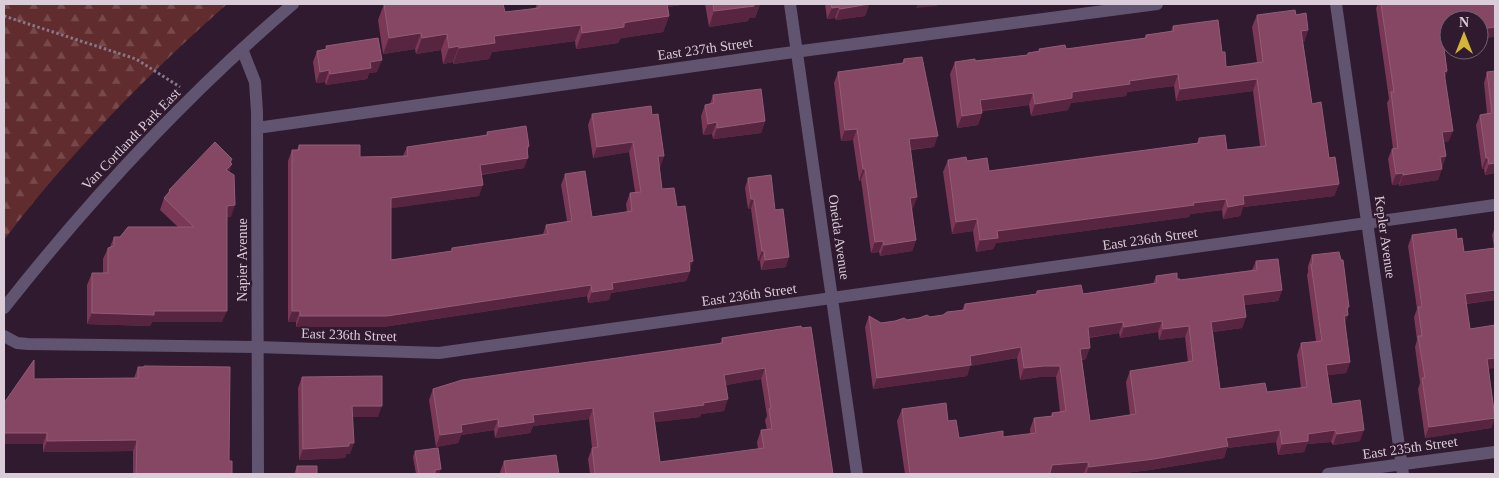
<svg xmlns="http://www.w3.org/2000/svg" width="1499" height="478" font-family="'Times New Roman',serif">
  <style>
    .forest { fill: url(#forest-firs) }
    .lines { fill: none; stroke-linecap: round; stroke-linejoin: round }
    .path { stroke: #897687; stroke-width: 3; stroke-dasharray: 2.5 2.5; stroke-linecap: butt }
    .minor { stroke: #615471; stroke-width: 12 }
    .tertiary { stroke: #615471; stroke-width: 12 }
    .wall { fill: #7a3756; fill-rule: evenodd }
    .shaded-wall { fill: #582540 }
    .building { fill: #854764; stroke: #925c76; fill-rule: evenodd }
    .labels { text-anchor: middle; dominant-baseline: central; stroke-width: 4.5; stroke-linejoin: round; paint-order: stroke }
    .street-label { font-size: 14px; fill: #dbccd9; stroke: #301a2f }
  </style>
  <defs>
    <pattern id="forest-firs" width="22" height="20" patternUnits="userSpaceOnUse" patternTransform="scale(1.25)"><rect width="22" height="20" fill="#612c2d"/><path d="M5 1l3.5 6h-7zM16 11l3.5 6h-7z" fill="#77494b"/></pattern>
  </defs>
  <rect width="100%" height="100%" fill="#301a2f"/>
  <path class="forest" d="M4 4H227C147 75 69 154 4 240Z"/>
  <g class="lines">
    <path class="path" d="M4 16 136 59 180 87"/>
    <path class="minor" d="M790 4 857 474
      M1336 4 1403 474
      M242 49 255 82 257 112 258 474
      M257 128 779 54 1157 4
      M4 336 17 343 28 344 257 347 439 353 1495 205
      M1328 474 1495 452"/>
    <path class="tertiary" d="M4 308C91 198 186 95 293 4"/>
  </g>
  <path class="wall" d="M384 4 505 12 535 9 537 4H687L668 7 669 16 663 32 622 38 620 39 618 43 576 49 575 41 492 52 489 59 453 64V62L443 64 441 50 416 54 415 49 383 54 378 20Z
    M705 4H760L755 18H749L748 21 709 27Z
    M825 4H870L869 5 865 16 836 20 835 18 827 19Z
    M1378 4H1495L1444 44 1447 71 1445 78 1449 141 1444 142 1446 156 1442 167 1438 180 1399 186V184L1392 185 1388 159 1392 149H1393L1387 103 1389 99 1376 8Z
    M1257 15H1296L1308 30 1304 42H1303L1312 104 1329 158 1339 184 1334 196 1243 207 1240 216 1223 219 1222 210 1190 214 1189 217 996 243 993 249 976 252 973 231 952 234 943 172 948 160 967 161 989 171 1197 143 1199 138 1227 150 1260 146 1253 91 1176 101 1174 86 1127 92 1126 96 1071 103 1068 110 1031 116 1029 105 982 111V113L978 125 957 128 950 74 955 62 975 61 1027 55 1028 53 1038 52 1039 49H1066L1145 38 1146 35 1171 31 1173 26 1222 52 1226 67 1257 62 1252 27Z
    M326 46 377 72 369 73 367 79 326 85 325 82 316 83 313 62 317 51 325 50Z
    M904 59 934 147 911 150 913 209H912L916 240 912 251 880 256 879 252 871 253 861 180 859 181 853 140 841 141 834 83 838 72 902 63Z
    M1495 71V173L1485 175 1484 169H1482L1476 125 1480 115 1487 113 1484 83 1487 72Z
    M713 95 765 121 761 133 713 139 712 134 703 135 701 116 705 105 710 104Z
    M592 114 652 115 664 156 660 167H659L662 189 677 207 690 269V271L686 281 611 293 609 300 588 303 587 296 383 327H296V322H288V161L292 150H297L299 145 360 157 403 156 407 147 486 135 487 132 529 146 527 152 524 168 481 175 479 196 391 208V260L451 251 452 248 543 234 546 225 567 221 561 185 565 174 592 217 627 212 626 204 630 193 635 192 629 152 593 158 588 125Z
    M232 159 229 172 231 217H227L222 322H152L150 326 87 324V285L92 273H103V259L108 248 110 247 114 237H120L178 227 160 210 164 198 168 194 169 190Z
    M748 178 775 210 786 267 761 270 760 261H758L751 209H748L745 188Z
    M1495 227V300L1466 304 1470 329 1488 369 1495 418 1491 428 1425 438 1418 389 1420 383 1415 347 1417 340 1414 317 1417 309 1408 246 1412 235 1457 239 1464 252 1494 248 1492 235Z
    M1312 255 1348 312 1345 323 1350 362 1346 373 1328 375 1332 404 1360 441 1333 445 1331 442 1307 444 1304 452 1278 455 1276 442 1227 448 1224 458 1150 470 1116 474H1084V473L1071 474H905L897 421 902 409 948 421 959 438 1003 437 1030 434V429L1034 418 1051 416 1052 413 1060 412 1056 377H1040L1020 380 1017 358 970 366 967 376 873 389 865 327 869 316 881 323 943 315 962 310 965 304 1036 294 1037 291 1083 294 1153 284 1156 276 1177 279 1180 280 1252 270 1256 261 1282 290 1278 301 1244 305 1246 317 1242 328 1213 332 1220 389 1267 392 1301 388 1297 355 1301 343 1316 341 1307 275 1308 272V266ZM1158 332 1159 340 1185 337 1188 362 1130 371 1126 382 1130 415 1090 421 1082 360 1086 359 1089 338 1119 333 1120 338Z
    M759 332 833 474H590L588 459 592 448 589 419 533 426 530 433 495 438 494 430 461 435 458 443 436 447 429 400 433 389 720 344 722 338ZM761 379 767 416 765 420 767 430H761L757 442 758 449 660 462 655 422 700 417 701 414 724 411 726 385Z
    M144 366 229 461 232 474H133V451L43 452V444H4L34 379 134 378 138 367H143Z
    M302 377 378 417H353L350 454H346L345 458 299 460 298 388Z
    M415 451 439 474H416L413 457Z
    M504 461 559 474H500V472Z
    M297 466 317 474H294Z"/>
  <path class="shaded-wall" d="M661 4H687L660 8Z
    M753 4H760L755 18H749L748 21 709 27 714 11Z
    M864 4H870L869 5 865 16 836 20 840 9Z
    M918 4H937V6L916 8Z
    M839 7 835 18 827 19 832 8Z
    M669 16 663 32 622 38 620 39 618 43 576 49 582 33 628 22Z
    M581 25 575 41 492 52 489 59 453 64 459 48 494 36Z
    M1495 27V37L1479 39V29Z
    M1308 30 1304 42 1297 43 1301 31Z
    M421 33 415 49 383 54 389 38Z
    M1449 33V43L1438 45 1442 34Z
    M447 34 441 50 416 54 422 38Z
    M459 46 453 62 443 64 449 48Z
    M382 60 377 72 369 73 367 79 326 85 330 74 370 62Z
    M329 70 325 82 316 83 320 72Z
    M1447 71 1443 82 1444 72Z
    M1178 74 1174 86 1127 92 1126 96 1071 103 1068 110 1031 116 1035 104 1072 92 1129 81Z
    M1257 79 1253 91 1176 101 1180 89Z
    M1033 93 1029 105 976 111 980 100Z
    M982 113 978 125 957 128 962 116Z
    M765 121 761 133 713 139 717 128Z
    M717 122 712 134 703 135 708 124Z
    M857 129 853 140 841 141 845 130Z
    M1453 131 1449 141 1439 143 1442 132Z
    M938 136 934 147 905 150 909 139Z
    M633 142 629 152 593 158 597 147Z
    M658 156H664L660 167H654Z
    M1446 156 1442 167H1436L1440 157Z
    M528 158 524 168 476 175 480 165Z
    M1486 158H1488L1484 169H1482Z
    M232 159 230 166 232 164 228 176 222 181 230 162Z
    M1495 163V173L1485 175 1489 164Z
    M863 169H865L861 180 859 181Z
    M1442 169 1438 180 1399 186 1403 175Z
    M1403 173 1399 184 1392 185 1396 174Z
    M1339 184 1334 196 1243 207 1240 216 1223 219 1228 207 1243 196Z
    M483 185 479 196 387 209 391 198Z
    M917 197 913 209H906L910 198Z
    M751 199H754L751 209H748Z
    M1226 199 1222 210 1190 214 1189 217 996 243 993 249 976 252 980 240 997 231 1193 203Z
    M235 205 231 217 222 218 227 206Z
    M977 219 973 231 952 234 956 222Z
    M916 240 912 251 880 256 884 245Z
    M883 241 879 252 871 253 875 242Z
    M762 251H764L760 261H758Z
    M789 257 786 267 761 270 765 260Z
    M693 261 686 281 611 293 609 300 588 303 592 292 612 283Z
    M591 285 587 296 383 327H296L300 316Z
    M1282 290 1278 301 1239 306 1243 295Z
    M1495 290V300L1461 304 1465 294Z
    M1347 307H1349L1346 315H1348L1344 326 1340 327Z
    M154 311H227L222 322H152L150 326 87 324 92 313Z
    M292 311H300L296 322H288Z
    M1246 317 1242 328 1207 333 1211 322Z
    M1162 321 1158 332 1120 338 1124 327Z
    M1123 322 1119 333 1084 338 1088 327Z
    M1189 326 1185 337 1159 340 1163 329Z
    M1021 347 1017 358 970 366 967 376 873 389 877 378 970 356Z
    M1090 348 1086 359 1076 360 1080 349Z
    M1495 358V368L1483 370 1487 359Z
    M1350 362 1346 373 1322 376 1326 365Z
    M1044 366H1060L1056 377H1040L1020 380 1024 368Z
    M765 368 761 379 720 386 724 375Z
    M728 399 724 411 701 414 700 417 649 423 653 412Z
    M352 406H382L378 417H348Z
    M593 408 589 419 533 426 530 433 495 438 499 427 533 415Z
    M1495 418 1491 428 1425 438 1429 427Z
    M498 419 494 430 461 435 458 443 436 447 440 435 461 425Z
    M1280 430 1276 442 1227 448 1224 458 1150 470 1116 474H1086L1089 467 1226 438Z
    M1335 430 1331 442 1307 444 1304 452 1278 455 1282 444 1308 434Z
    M1364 430 1360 441 1333 445 1337 434Z
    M4 433H47L43 444H4Z
    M137 440 133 451 43 452 47 441Z
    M349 443H354L350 454H346L345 458 299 460 303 449Z
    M1088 462 1084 473 1071 474H1039L1052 465Z
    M441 469 439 474H433L435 470Z"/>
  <path class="building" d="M384 4H503L505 12 539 8V4H667L669 16 628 22 624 23V27L582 33 581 25 494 36 495 43 459 48V46L449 48 447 34 422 38 421 33 389 38Z
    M713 4H754V6L714 11Z
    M831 4H869L840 9 839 7 832 8Z
    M1381 4H1495V27L1479 29V20H1449V33L1442 34 1447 71 1444 72 1453 131 1442 132 1446 156 1440 157 1442 169 1403 175V173L1396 174 1392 149 1398 148 1391 92H1394Z
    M1295 10 1296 15 1306 13 1308 30 1301 31 1312 104 1321 102 1329 158 1335 157 1339 184 1243 196 1244 204 1228 207 1226 199 1193 203 1194 205 997 231 998 238 980 240 977 219 956 222 948 160 966 157 967 161 987 158 989 171 1199 143V138L1225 135 1227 150 1266 146 1257 79 1180 89 1178 74 1129 81 1130 84 1072 92V98L1035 104 1033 93 980 100 982 113 962 116 955 62 975 59V61L1028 55V53L1040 51 1039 49 1065 45 1066 49 1146 38V35L1174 31 1173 26 1218 20 1222 52H1225L1226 67 1263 62 1257 15Z
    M378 38 382 60 370 62 371 68 330 74 329 70 320 72 317 51 327 49 326 46Z
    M922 57 938 136 909 139 917 197 910 198 916 240 884 245 883 241 875 242 865 169H863L857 129 845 130 838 72 904 63V59Z
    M1495 71V163L1489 164 1488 158H1486L1480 115 1492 113 1487 72Z
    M761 89 765 121 717 128V122L708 124 705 105 714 103 713 95Z
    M651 106 652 115 658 114 664 156H658L662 189 674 188 677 207 685 206 693 261 689 262 690 271 612 283 613 289 592 292 591 285 387 316H300V311H292V150H299V145H360V157L408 156 407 147 488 135 487 132 526 126 529 146 527 147 528 158 480 165 483 185 391 198V260L452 251V248L548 234 546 225 572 221 565 174 585 171 592 217 632 211 630 193 641 192 633 142 597 147 592 114Z
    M215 142 232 159 230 162 232 164 226 170 234 175 235 205 227 206V311H154V315L92 313V273H108V248L114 246V237H120L128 227H194L164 198 170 191 169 190Z
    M771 175 775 210 783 209 789 257 765 260 764 251H762L754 199H751L748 178Z
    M1456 229 1457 239 1462 238 1464 252 1495 248V290L1465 294 1470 329 1495 325V358L1487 359 1495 418 1429 427 1422 378H1425L1418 336H1422L1418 307H1422L1412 235Z
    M1339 252 1341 260H1343L1349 307H1347L1348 315 1344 316 1350 362 1326 365 1332 404 1360 400 1364 430 1337 434 1335 430 1308 434V441L1282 444 1280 430 1226 438 1228 446 1154 459 1089 467 1088 462 1052 465 1050 473 1039 474H910L902 409 946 403 948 421 956 420 959 438 1003 431V437L1036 433 1034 418 1053 416 1052 413 1066 411 1060 366H1044L1024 368 1021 347 970 356 971 365 877 378 869 316 881 323 895 321 904 318 907 320 919 318 927 315 930 317 943 315 947 312 965 310V304L1037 294V291L1081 285 1083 294 1157 283 1156 276 1177 273V279H1180V280L1257 270 1256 261 1278 259 1282 290 1243 295 1246 317 1211 322 1220 389 1265 383 1267 392 1307 387 1301 343 1322 341 1311 264H1313L1312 255ZM1162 321 1163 329 1189 326 1193 361 1130 371 1136 414 1090 421 1080 349 1090 348 1088 327 1123 322 1124 327Z
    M801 326 802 328 811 327 833 474H595L592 448 598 447 593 408 533 415 534 422 499 427 498 419 461 425 462 432 440 435 433 389 462 380 723 343 722 338ZM765 368 771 408 769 409 772 429 761 430 764 448 660 462 653 412 704 405 703 403 728 399 724 375Z
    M34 360V379L138 378V367H144V366L230 367 229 461H232V474H136L137 440 47 441V433H4V403Z
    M382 376V406H352L354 443H349V446L303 449 302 377Z
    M438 448 441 469 435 470V474H419L415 451Z
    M556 455 559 474H506L504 461Z
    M297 466H317V474H297Z"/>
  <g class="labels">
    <g class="street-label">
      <text transform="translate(705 49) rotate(-8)">East 237th Street</text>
      <text transform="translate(131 139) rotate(-46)">Van Cortlandt Park East</text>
      <text transform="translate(839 237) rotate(82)">Oneida Avenue</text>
      <text transform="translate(1385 237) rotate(82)">Kepler Avenue</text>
      <text transform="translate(1150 239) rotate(-8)">East 236th Street</text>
      <text transform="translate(242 260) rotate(-90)">Napier Avenue</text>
      <text transform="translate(749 295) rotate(-8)">East 236th Street</text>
      <text transform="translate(349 335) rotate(2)">East 236th Street</text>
      <text transform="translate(1410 448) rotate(-8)">East 235th Street</text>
    </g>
  </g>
  <rect width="1499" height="478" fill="none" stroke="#dbccd9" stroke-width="10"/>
  <g transform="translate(1464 35)"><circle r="24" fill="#301a2f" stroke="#746173"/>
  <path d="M0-4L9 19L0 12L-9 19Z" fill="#d3b635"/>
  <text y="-8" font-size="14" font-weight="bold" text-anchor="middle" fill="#dbccd9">N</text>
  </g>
</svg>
